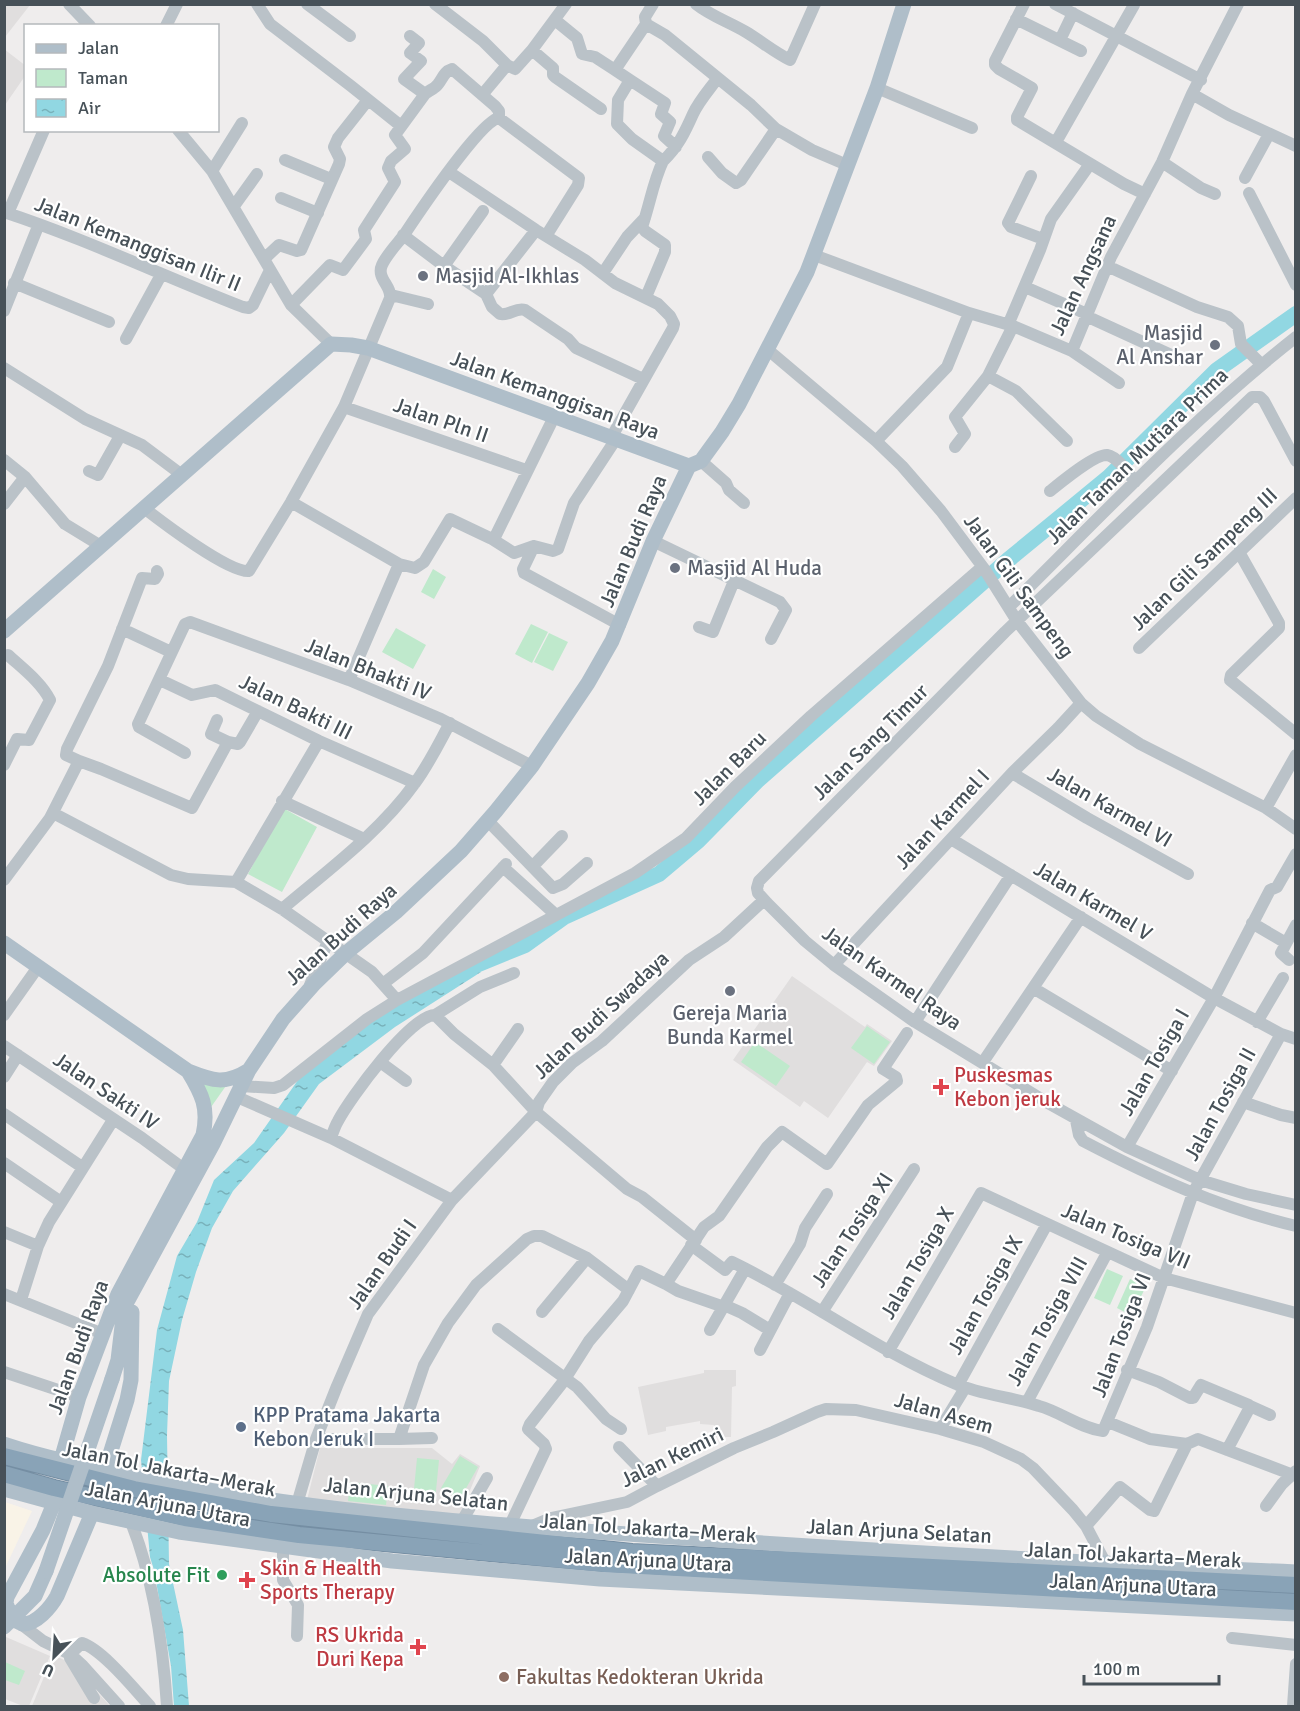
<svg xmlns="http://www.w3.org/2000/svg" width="1300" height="1711" font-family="Signika,sans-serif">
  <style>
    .commercial { fill: #f9f3e7 }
    .education { fill: #e0dede }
    .green { fill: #bfe9cc }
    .water { fill: url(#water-ripples) }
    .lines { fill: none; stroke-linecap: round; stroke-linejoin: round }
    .river { stroke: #91d7e2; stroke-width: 16 }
    .highway-casing { stroke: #758ea3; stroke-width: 18 }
    .minor { stroke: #bac2c8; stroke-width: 12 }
    .major { stroke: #afbec9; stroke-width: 15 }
    .highway { stroke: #89a3b7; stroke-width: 16 }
    .major-bridge { stroke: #afbec9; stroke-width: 15 }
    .worship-dot { fill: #6b7280; stroke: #fff; stroke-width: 2 }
    .health-dot { fill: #e0444e; stroke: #fff; stroke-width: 2 }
    .service-dot { fill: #5c6f8a; stroke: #fff; stroke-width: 2 }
    .leisure-dot { fill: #2e9e5b; stroke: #fff; stroke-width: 2 }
    .education-dot { fill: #8d6e63; stroke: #fff; stroke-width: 2 }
    .labels { text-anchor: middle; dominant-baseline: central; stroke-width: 4.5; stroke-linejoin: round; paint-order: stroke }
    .street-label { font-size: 21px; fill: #475158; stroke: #fff }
    .worship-label { font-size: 21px; fill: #5b616d; stroke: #fff; text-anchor: start }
    .health-label { font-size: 21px; fill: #be3a42; stroke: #fff; text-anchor: start }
    .service-label { font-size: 21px; fill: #4e5e75; stroke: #fff; text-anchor: start }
    .leisure-label { font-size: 21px; fill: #27864d; stroke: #fff; text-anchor: end }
    .education-label { font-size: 21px; fill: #785e54; stroke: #fff; text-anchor: start }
  </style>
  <defs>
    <pattern id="water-ripples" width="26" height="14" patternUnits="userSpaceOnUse" patternTransform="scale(1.5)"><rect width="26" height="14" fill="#91d7e2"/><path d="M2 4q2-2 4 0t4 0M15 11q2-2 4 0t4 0" fill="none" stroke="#78b1ba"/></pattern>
  </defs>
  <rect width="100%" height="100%" fill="#efeded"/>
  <path class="commercial" d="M5 1502 32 1511 6 1566 4 1565Z"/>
  <path class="education" d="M5 4 30 5 5 37 4 5Z
    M4 49 26 66 25 76 5 105Z
    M792 976 865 1027 867 1024 892 1041 874 1066 867 1062 828 1118 804 1101 800 1107 733 1060Z
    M704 1370H736V1386L732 1387 731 1437H714V1425L700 1424V1421L666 1427V1431L648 1435 638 1387 704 1373Z
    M320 1448H432L452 1464 460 1454 480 1466 459 1517 307 1500Z
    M6 1637 50 1656 29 1706H23L5 1699 4 1641Z
    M53 1655 71 1663 110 1706H32Z"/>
  <path class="green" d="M433 569 446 577 434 599 421 592Z
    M531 624 548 632 532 663 515 654Z
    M396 628 426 645 413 669 382 652Z
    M549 633 568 642 553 671 534 662Z
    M283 808 317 827 282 892 248 874Z
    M867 1026 890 1042 874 1064 851 1048Z
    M755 1042 790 1066 776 1086 741 1062Z
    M197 1082 228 1083 204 1117Z
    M1107 1269 1123 1276 1110 1305 1094 1298Z
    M1130 1279 1146 1286 1132 1316 1117 1308Z
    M460 1456 478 1467 460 1499 441 1488Z
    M417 1458 439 1460 435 1501 413 1499Z
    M350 1482 388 1486 386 1505 348 1501Z
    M5 1662 25 1671 19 1685 5 1680Z"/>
  <path class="water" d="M467 964 481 972 395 1027 319 1084 284 1133 233 1191 212 1228 196 1272 182 1320 169 1381 167 1435 169 1564 183 1630 189 1706H174L171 1666 154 1570 150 1557 141 1460 157 1330 177 1256 197 1222 214 1180 254 1143 298 1080 375 1014Z"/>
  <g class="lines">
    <path class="river" d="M455 978 471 967 525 945 564 917 659 874 698 841 758 780 1008 560 1109 477 1217 370 1296 314"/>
    <defs>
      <path id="highway" d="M4 1456 134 1489 271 1514 632 1552 1296 1585
        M4 1474 54 1488 185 1518 299 1535 605 1564 1296 1602"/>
    </defs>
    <use href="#highway" class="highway-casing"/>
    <path class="minor" d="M69 4 90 26
      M257 4 270 24 351 86 401 126
      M307 4 350 36
      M435 4 483 41 507 65 515 69 532 50 566 4
      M696 4C711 16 729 22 746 32 761 41 774 52 790 60L815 4
      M1024 4 995 61V65L999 69 1032 88 1017 117V120L1124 184 1145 194
      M1055 4 1201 80
      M1016 19 1081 51
      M555 20 577 38 582 54 595 57 615 70
      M646 24 645 17 653 4
      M166 26 177 4
      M410 36 419 43 410 53 421 61 404 79 425 94
      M1060 40 1073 13
      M532 50 553 68V75L555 77 601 109
      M717 79C709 90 699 101 693 114 685 132 678 147 663 161L632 139 617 124 618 100 630 80 615 70 646 24 665 35 751 105 776 129 812 150 847 165
      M630 80 665 103 661 114 670 122 664 136 676 147
      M877 88 972 128
      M1192 94 1229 115 1296 146
      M482 95 507 65
      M499 118 579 178 578 185 546 236
      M178 130 212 171 291 305 331 344
      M1056 142 1134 5
      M708 157 722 173 736 183 741 180 776 129
      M285 160 331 179
      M1162 162 1201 188 1215 194
      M212 171 242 123
      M449 172 536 230 585 260 615 283 658 304 670 316 674 324 673 328 611 438
      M1031 176 1008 223 1011 227 1043 239
      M1245 178 1269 134
      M1249 193 1296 285
      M281 198 318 213
      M234 206 257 174
      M4 212C86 239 163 276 243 307L249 308 253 305 270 270
      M8 213 44 130
      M403 235 444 266 486 294 492 307 500 314C509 316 516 307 525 310L568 339 576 348 643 379
      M814 255 969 313 1013 326 1072 351 1119 383
      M264 259 279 245 297 251 301 250 339 164 340 159 334 147 338 138 368 100
      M444 266 483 211
      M1107 266 1197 307 1228 317 1238 326 1241 344 1261 364
      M603 273 627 237 645 218
      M14 283 109 322
      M1025 287 1087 314
      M486 294 536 230
      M391 295 428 304
      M646 297 665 252V245L645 231 642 227C650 204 653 182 663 161
      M291 305 330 265 343 270 366 239 364 230 395 182 388 168 391 161 405 149 395 135 425 94C427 92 431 90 434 88 442 83 442 72 452 69L495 106 499 111V118
      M4 311 39 224
      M1086 316 1182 360
      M1008 325 1040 250 1051 219 1090 164
      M126 339 161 275
      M767 349 876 441 902 466 941 511 985 570 1017 621 1081 703 1096 716 1140 744 1266 808 1296 829
      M1072 351 1111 257 1162 162 1192 94 1238 4
      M4 368 85 419 142 445 182 475
      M988 376 1016 391 1067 441
      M344 407 526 470
      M876 441 947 367 969 313
      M955 447 965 434 955 417 988 376 1013 326
      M4 460 25 477 65 524 101 546
      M701 461 726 483 729 490 744 503
      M1296 461 1264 401 1260 397H1252L1005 632 759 881 757 888 758 893 767 903 805 941 834 965 915 1022 1048 1103 1127 1147 1200 1180 1246 1194 1296 1205
      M89 471 98 475 120 436
      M1050 491C1060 483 1095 454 1107 455 1118 457 1129 474 1135 482
      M291 502 399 564 415 568 424 562 450 519 490 538 495 537 554 417
      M4 504 25 477
      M144 508C162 522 229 573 249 571L291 502 344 407 390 298C392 286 376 278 382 265 387 254 397 244 404 235 418 214 480 121 499 118
      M492 539 514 553 534 546 553 551 558 549 574 503 616 439
      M653 541 780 602 786 610 771 639
      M534 546 523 569 524 573 620 625
      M1239 552 1279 623V628L1231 675 1230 680 1296 734
      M1009 607C1102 515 1193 418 1296 337
      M699 627 713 632 734 581
      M122 629 171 652
      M1139 648 1296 498
      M160 680 192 695 215 690 319 741 415 783
      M349 680 399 564
      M228 742 238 744 240 742 258 711
      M185 753 139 727 138 724 185 624 190 622 349 680 441 719 532 766
      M79 761 101 769 192 808 228 742 211 734 217 720
      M4 765 17 739 29 740 50 700C41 682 22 668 8 655
      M1012 773 1087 818 1188 874
      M282 801 364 839
      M1266 808 1296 755
      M53 813 171 875 188 879 236 882 282 909 372 972 397 1000
      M488 821 553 888 563 884 587 863
      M951 839 1214 998 1281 1034 1296 1039
      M533 866 562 836
      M503 867 556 915
      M4 880 50 818 79 761 66 755 67 749 108 666 142 578 155 579 158 574 157 571
      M236 882 319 741
      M282 909C328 870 380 832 415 783 429 764 439 743 450 723
      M1252 923 1286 943
      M1289 960 1281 953 1296 925
      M834 965 1012 773 1058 728 1081 703
      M384 983 423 953 506 864
      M310 985 328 941
      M1033 988 1172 1071
      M4 1015 38 967
      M435 1015 454 1034 493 1065 536 1112 627 1189 642 1197 696 1240
      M915 1022 1011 875
      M1257 1022 1283 978
      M4 1046 142 1138 184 1169
      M380 1062 406 1081
      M983 1062 1081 917
      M493 1065 518 1029
      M4 1077 18 1055
      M241 1086 274 1088 283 1085 367 1019 397 1000 635 873 686 838 735 787 811 716 982 567
      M237 1097 331 1138 452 1200
      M1243 1102 1281 1115 1296 1118
      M536 1112 539 1102 553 1082 572 1063 602 1041 689 960 724 937 764 900
      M4 1114 82 1167
      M1076 1120 1079 1135 1083 1141C1152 1177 1220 1208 1296 1226
      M331 1138C333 1132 335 1126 338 1121 350 1098 411 1015 435 1015L480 987 514 973
      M1127 1147 1214 998 1270 890 1277 887 1296 854
      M4 1163 61 1202
      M4 1232 38 1246
      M691 1245 725 1270 732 1262C809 1299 877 1351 956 1384 982 1395 1012 1397 1039 1406 1061 1412 1080 1428 1103 1431L1147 1327 1193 1193 1281 1034
      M666 1284 678 1291 724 1307
      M775 1285 800 1244 805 1228 827 1194
      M4 1294 103 1334
      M21 1300 38 1246 49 1222 113 1120
      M724 1305 742 1313 770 1330
      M542 1312 587 1258
      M822 1312 914 1169
      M498 1329 577 1387 606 1419 621 1429
      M710 1330 745 1269
      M760 1350 790 1293
      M888 1352 981 1193 1164 1278 1296 1313
      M1127 1370 1159 1382 1190 1398H1193L1201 1385 1249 1405 1250 1407 1227 1450
      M4 1372 79 1397
      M958 1385 1047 1224
      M1027 1402 1107 1253
      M1250 1406 1270 1415
      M1108 1422 1150 1439 1187 1444 1198 1439 1296 1476
      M940 1429 965 1388
      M316 1439H399L424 1365 448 1323 476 1285 527 1239 534 1236H542L587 1258 629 1290
      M399 1439 432 1438
      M619 1447 657 1486
      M297 1504 316 1439 337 1386 368 1314 452 1200 536 1112
      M1266 1506 1282 1484 1296 1471
      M462 1521 487 1478
      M131 1522C154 1580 163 1645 167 1706
      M510 1525 546 1449 544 1444 528 1429 530 1424 563 1382 589 1341 623 1301 639 1271 666 1284 704 1227 719 1216 767 1147 782 1132 827 1164 868 1105 897 1081 896 1077 883 1069 907 1033
      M532 1526 551 1518 627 1502 657 1486 734 1448 773 1432 817 1412 826 1409 856 1410 940 1429 984 1442 1021 1459 1033 1468 1073 1510 1086 1526 1106 1564
      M1086 1526 1120 1487 1150 1510 1154 1511 1187 1444
      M283 1546V1580L298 1605 297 1636
      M21 1624 43 1641 70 1654 83 1666 119 1706
      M1232 1638 1296 1645
      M70 1654 82 1643C103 1650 135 1690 150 1706
      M70 1658 94 1698
      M1293 1706 1296 1664"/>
    <path class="major" d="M4 631 331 344 351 345 368 348 689 466 701 461 722 432 739 404 807 272 877 88 904 4
      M4 943 188 1071C213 1081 225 1085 249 1070
      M112 1379 118 1360 123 1318 127 1302 213 1144 249 1070 283 1019 315 983 346 953 396 912 461 851 496 811 532 766 588 683 612 641 653 541 689 466
      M4 1444C52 1460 101 1469 150 1479 298 1509 448 1521 598 1532 830 1548 1063 1562 1296 1572
      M61 1460 79 1397 118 1294 203 1135C209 1108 202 1094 188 1071
      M105 1470 127 1400 131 1380 132 1312
      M4 1489 92 1513 179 1532 392 1561 600 1579 1296 1614
      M10 1614 6 1603 7 1597 43 1530 54 1503
      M12 1619C14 1620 21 1623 22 1624 36 1625 51 1607 57 1596L92 1513
      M4 1627 35 1596 46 1571"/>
    <use href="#highway" class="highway"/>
    <path class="major-bridge" d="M46 1571 112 1379"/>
  </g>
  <g class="worship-dot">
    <circle cx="423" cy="276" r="6"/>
    <circle cx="1215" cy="345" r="6"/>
    <circle cx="675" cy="568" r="6"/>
    <circle cx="730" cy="991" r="6"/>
  </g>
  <g class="health-dot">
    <path d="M938 1078h6v6h6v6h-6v6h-6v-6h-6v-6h6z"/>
    <path d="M244 1571h6v6h6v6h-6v6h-6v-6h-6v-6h6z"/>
    <path d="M415 1638h6v6h6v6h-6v6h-6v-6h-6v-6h6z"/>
  </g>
  <circle class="service-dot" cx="241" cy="1427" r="6"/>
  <circle class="leisure-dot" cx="222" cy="1575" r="6"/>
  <circle class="education-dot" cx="504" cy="1677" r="6"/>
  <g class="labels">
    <g class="street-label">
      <text transform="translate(138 244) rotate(22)">Jalan Kemanggisan Ilir II</text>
      <text transform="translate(1083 275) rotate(-65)">Jalan Angsana</text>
      <text transform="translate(555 395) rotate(20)">Jalan Kemanggisan Raya</text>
      <text transform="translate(441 420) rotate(19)">Jalan Pln II</text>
      <text transform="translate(1137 456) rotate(-44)">Jalan Taman Mutiara Prima</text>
      <text transform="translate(633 541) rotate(-67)">Jalan Budi Raya</text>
      <text transform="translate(1204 559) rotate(-44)">Jalan Gili Sampeng III</text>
      <text transform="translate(1019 586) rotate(54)">Jalan Gili Sampeng</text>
      <text transform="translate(368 669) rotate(22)">Jalan Bhakti IV</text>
      <text transform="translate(296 707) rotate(26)">Jalan Bakti III</text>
      <text transform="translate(870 742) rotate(-45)">Jalan Sang Timur</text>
      <text transform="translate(729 768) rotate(-45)">Jalan Baru</text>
      <text transform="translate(1110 807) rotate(30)">Jalan Karmel VI</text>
      <text transform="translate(942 819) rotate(-47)">Jalan Karmel I</text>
      <text transform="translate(1093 901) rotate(31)">Jalan Karmel V</text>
      <text transform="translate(341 934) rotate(-42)">Jalan Budi Raya</text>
      <text transform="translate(892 978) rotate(35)">Jalan Karmel Raya</text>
      <text transform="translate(601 1015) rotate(-43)">Jalan Budi Swadaya</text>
      <text transform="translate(1154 1062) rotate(-60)">Jalan Tosiga I</text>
      <text transform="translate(106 1091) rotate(34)">Jalan Sakti IV</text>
      <text transform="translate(1220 1104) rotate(-61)">Jalan Tosiga II</text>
      <text transform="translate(852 1230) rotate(-57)">Jalan Tosiga XI</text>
      <text transform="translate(1126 1236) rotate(23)">Jalan Tosiga VII</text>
      <text transform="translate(917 1263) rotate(-60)">Jalan Tosiga X</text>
      <text transform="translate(382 1264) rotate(-55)">Jalan Budi I</text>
      <text transform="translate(985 1295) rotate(-61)">Jalan Tosiga IX</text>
      <text transform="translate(1047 1321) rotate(-61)">Jalan Tosiga VIII</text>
      <text transform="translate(1121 1335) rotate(-69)">Jalan Tosiga VI</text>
      <text transform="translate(78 1347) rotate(-70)">Jalan Budi Raya</text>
      <text transform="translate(944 1413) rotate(16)">Jalan Asem</text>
      <text transform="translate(672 1457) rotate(-26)">Jalan Kemiri</text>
      <text transform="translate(169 1469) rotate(11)">Jalan Tol Jakarta–Merak</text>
      <text transform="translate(416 1494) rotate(6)">Jalan Arjuna Selatan</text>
      <text transform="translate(168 1504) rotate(11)">Jalan Arjuna Utara</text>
      <text transform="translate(648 1528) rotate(4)">Jalan Tol Jakarta–Merak</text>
      <text transform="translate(899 1531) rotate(3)">Jalan Arjuna Selatan</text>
      <text transform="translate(1133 1555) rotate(3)">Jalan Tol Jakarta–Merak</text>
      <text transform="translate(648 1560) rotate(3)">Jalan Arjuna Utara</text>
      <text transform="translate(1133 1585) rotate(3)">Jalan Arjuna Utara</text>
    </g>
    <g class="worship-label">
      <text x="435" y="276">Masjid Al-Ikhlas</text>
      <text x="1203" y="333" text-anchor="end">Masjid<tspan x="1203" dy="24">Al Anshar</tspan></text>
      <text x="687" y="568">Masjid Al Huda</text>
      <text x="730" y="1013" text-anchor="middle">Gereja Maria<tspan x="730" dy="24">Bunda Karmel</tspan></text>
    </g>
    <g class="health-label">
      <text x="954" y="1075">Puskesmas<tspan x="954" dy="24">Kebon jeruk</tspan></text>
      <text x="260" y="1568">Skin &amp; Health<tspan x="260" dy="24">Sports Therapy</tspan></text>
      <text x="404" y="1635" text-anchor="end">RS Ukrida<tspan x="404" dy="24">Duri Kepa</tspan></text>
    </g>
    <g class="service-label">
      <text x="253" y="1415">KPP Pratama Jakarta<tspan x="253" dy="24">Kebon Jeruk I</tspan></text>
    </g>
    <g class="leisure-label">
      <text x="210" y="1575">Absolute Fit</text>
    </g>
    <g class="education-label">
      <text x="516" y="1677">Fakultas Kedokteran Ukrida</text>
    </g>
  </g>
  <rect width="1300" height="1711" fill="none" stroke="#475158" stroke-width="12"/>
  <rect x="24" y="24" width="195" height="108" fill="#ffffff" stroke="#b5b9bc" stroke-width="1.5"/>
  <rect x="36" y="44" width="30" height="9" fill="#afbec9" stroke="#b5b9bc" stroke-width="1.5"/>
  <text x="78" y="54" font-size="18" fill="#475158">Jalan</text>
  <rect x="36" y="69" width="30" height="18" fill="#bfe9cc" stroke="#b5b9bc" stroke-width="1.5"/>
  <text x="78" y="84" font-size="18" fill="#475158">Taman</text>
  <rect x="36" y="99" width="30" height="18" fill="url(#water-ripples)" stroke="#b5b9bc" stroke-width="1.5"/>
  <text x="78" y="114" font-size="18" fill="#475158">Air</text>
  <g transform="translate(54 1657) rotate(204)" stroke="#ffffff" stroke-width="4.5" paint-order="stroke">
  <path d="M0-4.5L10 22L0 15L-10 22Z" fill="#475158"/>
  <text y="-9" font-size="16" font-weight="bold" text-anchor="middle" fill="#475158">U</text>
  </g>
  <path d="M1084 1675v9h135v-9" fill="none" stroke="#475158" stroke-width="3"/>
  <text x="1093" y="1675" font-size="18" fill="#475158" stroke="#ffffff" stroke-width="4.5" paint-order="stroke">100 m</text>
</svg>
